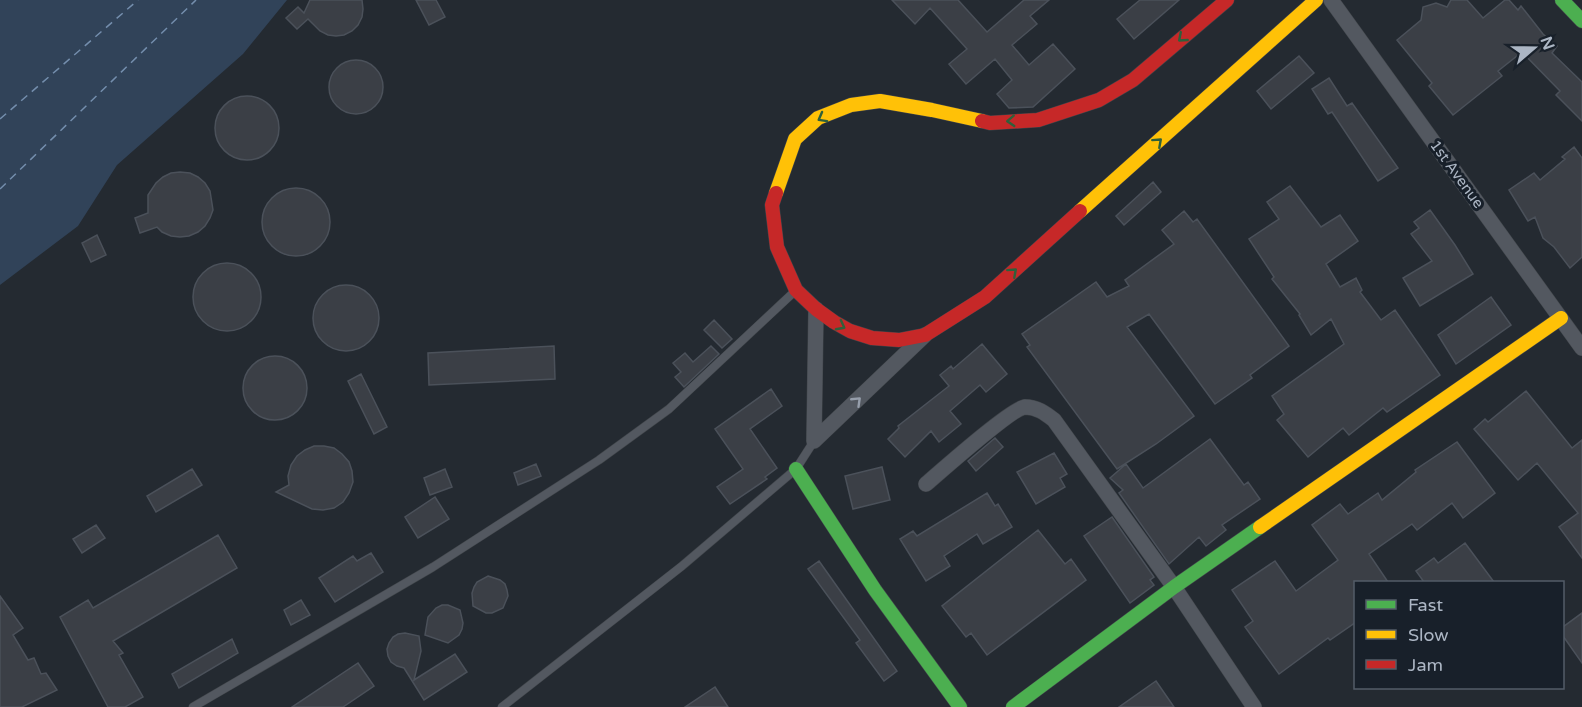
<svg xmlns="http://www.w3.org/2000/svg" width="1582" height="707" font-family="'Varela Round',sans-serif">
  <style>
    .water { fill: #314359 }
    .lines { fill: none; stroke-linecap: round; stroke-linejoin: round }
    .ferry { stroke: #748ead; stroke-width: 1.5; stroke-dasharray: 8 6; stroke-linecap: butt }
    .building { fill: #3b3f46; stroke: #4b515a; stroke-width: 1.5 }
    .lane-casing { stroke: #40454a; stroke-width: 9 }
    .street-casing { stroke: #40454a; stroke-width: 16 }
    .fast-casing { stroke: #40454a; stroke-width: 15 }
    .slow-casing { stroke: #40454a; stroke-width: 15 }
    .jam-casing { stroke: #40454a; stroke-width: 15 }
    .lane { stroke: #535860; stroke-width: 8 }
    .street { stroke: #535860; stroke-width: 15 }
    .fast { stroke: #4caf50; stroke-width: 14 }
    .slow { stroke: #ffc107; stroke-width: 14 }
    .jam { stroke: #c62828; stroke-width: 14 }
    .oneway { stroke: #2f603b }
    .oneway2 { stroke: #969eab }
    .labels { text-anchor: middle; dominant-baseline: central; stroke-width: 6; stroke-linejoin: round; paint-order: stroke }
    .street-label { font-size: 15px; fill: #acb6c4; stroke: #18202a }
  </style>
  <rect width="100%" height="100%" fill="#242a31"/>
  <path class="water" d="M0 0H287L243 54 117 165 78 226 0 285Z"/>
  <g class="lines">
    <path class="ferry" d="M0 119 138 0
      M0 189 196 0"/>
  </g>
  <path class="building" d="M310 0H362L363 9 362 17 358 25 352 31 344 35 336 36 328 35 320 31 308 19 297 29 286 18 298 7 304 13Z
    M416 0H436L445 17 429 25Z
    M892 0H958L987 32 1024 0H1049L1030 16 1037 24 1012 45 1029 65 1053 44 1075 69 1033 107 1009 108 997 94 1012 80 995 59 966 84 949 64 967 49 930 8 915 24Z
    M1140 0H1179L1134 39 1117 19Z
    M1451 0H1467L1483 18 1505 0H1509L1518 10 1521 6 1543 34 1557 46 1552 53 1582 82V121L1556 95 1560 91 1522 52 1498 71 1502 76 1453 115 1429 86 1432 83 1397 40 1421 20 1423 7 1436 3 1447 7Z
    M1299 56 1314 73 1271 109 1257 91Z
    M329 87a27 27 0 1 1 54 0a27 27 0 1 1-54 0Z
    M1329 78 1347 106 1352 103 1398 168 1378 181 1332 112 1328 114 1312 89Z
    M215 128a32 32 0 1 1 64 0a32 32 0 1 1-64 0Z
    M1574 147 1582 158V257L1570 268 1554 247 1543 238 1535 217 1528 221 1509 190 1534 173 1540 180 1565 159 1562 157Z
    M180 172 190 173 198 177 205 183 210 191 213 210 210 218 205 226 198 232 189 236 180 237 171 236 162 232 157 227 140 233 135 218 148 213V195L156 183 163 177 171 173Z
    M1153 182 1161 192 1124 225 1116 216Z
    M1290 186 1321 227 1340 215 1358 241 1326 264 1340 287 1356 278 1362 290 1360 292 1381 320 1395 310 1440 375 1387 412 1383 408 1349 435 1343 428 1308 457 1277 420 1284 414 1272 396 1344 344 1331 319 1311 335 1299 315 1300 314 1272 279 1274 277 1249 239 1279 219 1267 202Z
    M262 222a34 34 0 1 1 68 0a34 34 0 1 1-68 0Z
    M1430 210 1455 245 1473 274 1420 306 1403 278 1432 261 1411 234 1419 228 1414 222Z
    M1184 211 1193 222 1197 219 1289 346 1250 375 1252 378 1215 404 1149 314 1127 327 1194 416 1156 444 1117 469 1027 347 1030 345 1022 334 1096 282 1107 297 1129 286 1125 280 1174 244 1162 230Z
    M97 235 106 255 91 262 82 243Z
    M193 297a34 34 0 1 1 68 0a34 34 0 1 1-68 0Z
    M313 318a33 33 0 1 1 66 0a33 33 0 1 1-66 0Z
    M1491 297 1511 325 1456 364 1438 335Z
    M714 320 732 339 722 348 704 330Z
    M982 344 1007 374 986 392 980 385 950 411 961 424 939 442 931 431 905 457 888 439 899 428 898 426 949 386 940 375 951 366 953 369Z
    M554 346 555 379 429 385 428 353Z
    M711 346 719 354 684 387 675 377 681 372 673 363 685 353 693 362Z
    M243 388a32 32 0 1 1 64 0a32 32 0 1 1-64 0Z
    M361 374 387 427 374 434 348 381Z
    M771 389 782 406 750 429 777 468 765 477 767 479 730 504 717 487 743 469 715 429Z
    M1526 391 1572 448 1582 440V558L1559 527 1578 513 1537 463 1518 480 1474 429 1485 419 1488 422Z
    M995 438 1003 447 976 471 968 461Z
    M1210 439 1244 485 1248 482 1260 499 1222 525 1226 530 1206 546 1199 537 1169 564 1119 493 1123 490 1110 478 1126 464 1143 488Z
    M1457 442 1495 493 1463 518 1452 503 1417 530 1412 524 1369 554 1388 582H1356V622L1330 640 1328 638 1279 674 1245 627 1253 621 1232 590 1275 561 1296 591 1338 560 1312 525 1340 504 1348 514 1378 493 1382 500 1416 472 1415 470Z
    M314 446H324L334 448 342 454 349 462 352 471 353 482 349 493 343 502 334 508 323 510 312 509 276 492 289 485 288 476 291 465 297 456 305 450Z
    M1054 453 1067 474 1060 478 1065 487 1036 504 1017 472Z
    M536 464 541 476 518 485 514 473Z
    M882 467 890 500 853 509 845 476Z
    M192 469 202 485 156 512 147 496Z
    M445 469 452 487 430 495 424 478Z
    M987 493 995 506 998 504 1012 527 983 544 977 534 944 556 950 566 926 581 900 539 913 531 917 536Z
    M435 497 449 519 418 538 405 517Z
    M1112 517 1154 577 1150 580 1154 585 1130 603 1084 536Z
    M96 525 105 538 82 553 73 539Z
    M1038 530 1065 564 1071 559 1086 580 987 655 971 633 966 637 942 606Z
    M218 535 237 568 113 641 123 653 119 655 143 697 125 707H108L60 617 88 600 93 608Z
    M1465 543 1494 582H1424L1416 571 1434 558 1438 563Z
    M371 553 383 572 335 602 319 578 353 556 357 561Z
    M819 561 897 671 884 681 856 643 860 640 808 569Z
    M488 576 500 580 505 584 507 590 508 596 503 608 492 613H486L473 606 472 593 474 587 477 582Z
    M0 596 23 628 13 635 28 660 34 658 41 674 46 673 57 690 22 707H0Z
    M301 600 310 615 291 625 284 610Z
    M442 605H448L460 610 463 623 462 629 459 635 448 643 425 635 428 617 436 608Z
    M1582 613V663L1563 636V627Z
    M405 633 419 636 421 651 414 680 455 654 467 672 424 700 404 668 397 666 391 662 388 656 387 649 389 643 393 637 398 634Z
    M232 639 238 653 179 688 172 674Z
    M358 663 374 686 343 707H292Z
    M1156 681 1174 707H1119Z
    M715 687 728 707H685Z"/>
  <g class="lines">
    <defs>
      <path id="lane" d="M193 707 433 567 599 460 669 409 794 292
        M502 707 682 566 796 469 814 441"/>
      <path id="street" d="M1331 0 1582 348
        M814 441 925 335
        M814 441 816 309
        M926 484C940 472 1012 408 1025 407 1037 407 1045 413 1054 420L1174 587 1254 707"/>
      <path id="fast" d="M1562 0 1582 21
        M796 469 875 590 960 707
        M1013 707 1174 587 1260 527"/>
      <path id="slow" d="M776 193 795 139 818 118 851 105 880 101 932 110 982 121
        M1080 211 1316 0
        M1260 527 1561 318"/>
      <path id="jam" d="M982 121 990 123 1038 120 1099 100 1133 80 1227 0
        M776 193 772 205 777 247 796 290 816 309 834 322 850 331 872 338 899 340 925 335 985 297 1080 211"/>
    </defs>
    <use href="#lane" class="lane-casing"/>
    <use href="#street" class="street-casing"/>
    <use href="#fast" class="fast-casing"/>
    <use href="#slow" class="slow-casing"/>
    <use href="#jam" class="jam-casing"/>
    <use href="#lane" class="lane"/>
    <use href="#street" class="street"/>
    <use href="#fast" class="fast"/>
    <use href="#slow" class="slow"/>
    <use href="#jam" class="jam"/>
  </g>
  <defs><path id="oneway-chevron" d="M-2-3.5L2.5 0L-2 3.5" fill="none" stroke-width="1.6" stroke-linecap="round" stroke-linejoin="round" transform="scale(1.5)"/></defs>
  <g class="oneway">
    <use href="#oneway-chevron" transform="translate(1182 38) rotate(139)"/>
    <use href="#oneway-chevron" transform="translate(822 118) rotate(151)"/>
    <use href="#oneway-chevron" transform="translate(1011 121) rotate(177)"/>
    <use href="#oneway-chevron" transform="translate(1158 142) rotate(-42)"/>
    <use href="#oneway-chevron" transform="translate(1013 272) rotate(-42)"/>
    <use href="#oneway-chevron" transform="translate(841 326) rotate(28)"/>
  </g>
  <use class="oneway2" href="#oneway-chevron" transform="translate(857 401) rotate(-44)"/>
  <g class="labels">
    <g class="street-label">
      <text transform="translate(1457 174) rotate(54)">1st Avenue</text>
    </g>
  </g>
  <rect x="1354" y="581" width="210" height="108" fill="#18202a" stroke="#535c68" stroke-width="1.5"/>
  <rect x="1366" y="600" width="30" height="9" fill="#4caf50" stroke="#535c68" stroke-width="1.5"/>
  <text x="1408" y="611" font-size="18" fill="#acb6c4">Fast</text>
  <rect x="1366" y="630" width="30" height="9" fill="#ffc107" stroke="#535c68" stroke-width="1.5"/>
  <text x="1408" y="641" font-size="18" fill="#acb6c4">Slow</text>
  <rect x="1366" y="660" width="30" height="9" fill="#c62828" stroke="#535c68" stroke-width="1.5"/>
  <text x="1408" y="671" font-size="18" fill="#acb6c4">Jam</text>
  <g transform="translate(1534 48) rotate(70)" stroke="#18202a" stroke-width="4.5" paint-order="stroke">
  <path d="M0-4.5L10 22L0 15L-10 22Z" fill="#acb6c4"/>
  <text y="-9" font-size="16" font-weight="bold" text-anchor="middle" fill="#acb6c4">N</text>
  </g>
</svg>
